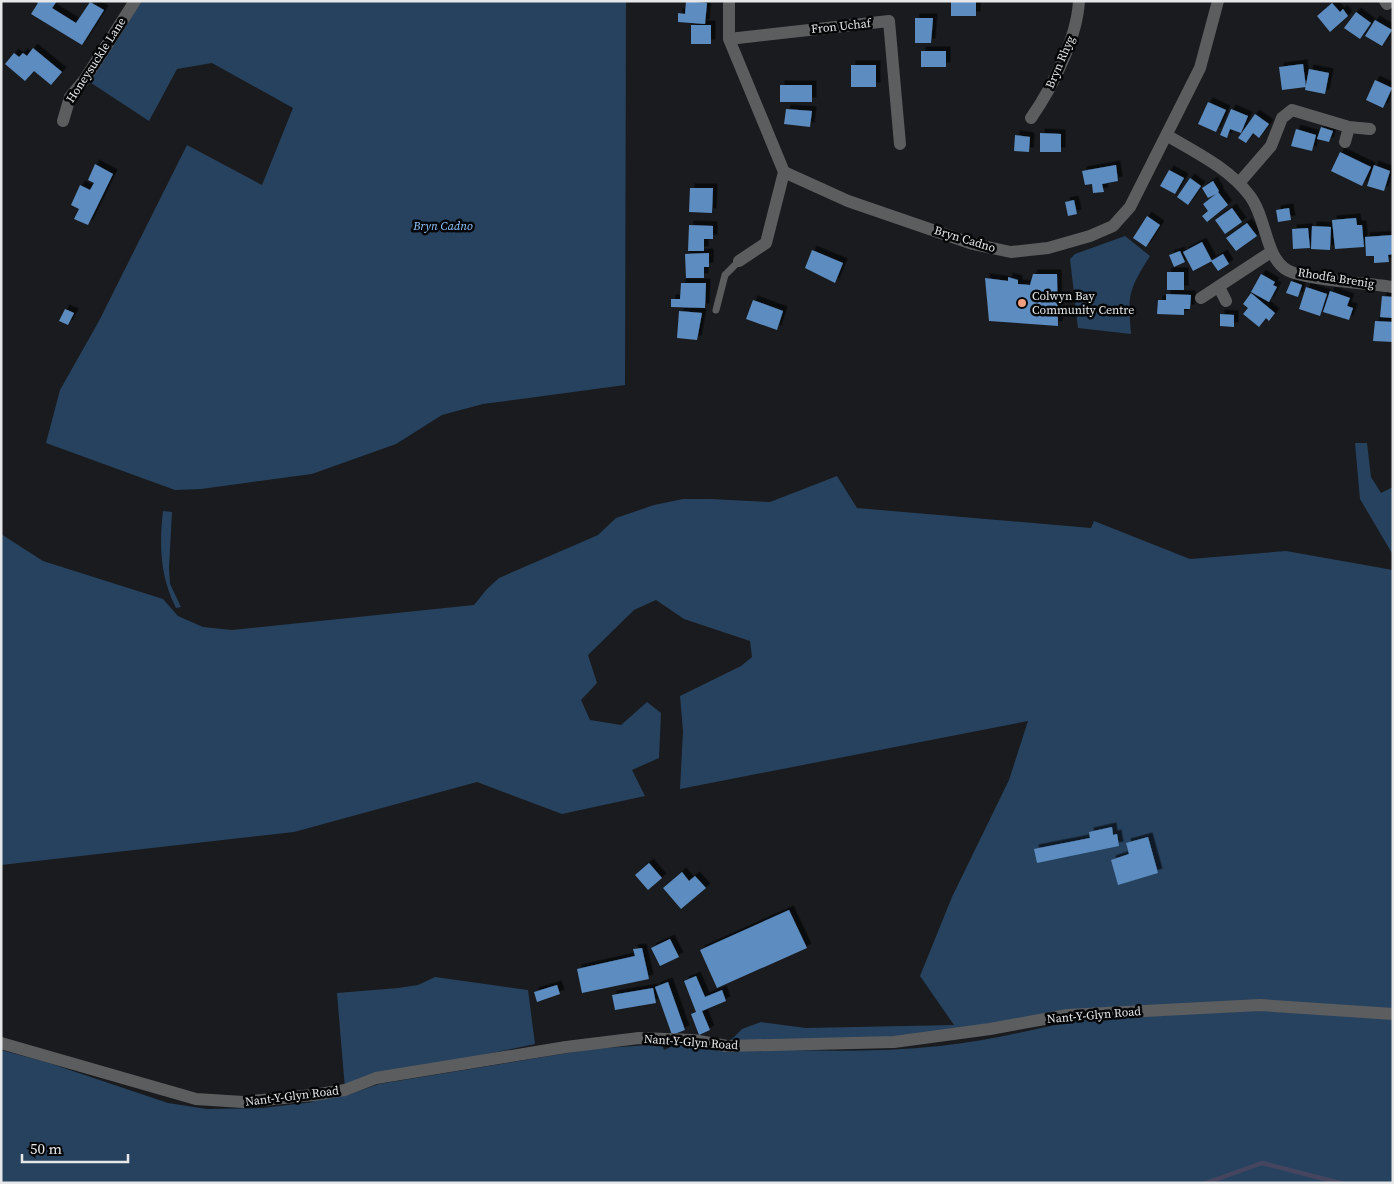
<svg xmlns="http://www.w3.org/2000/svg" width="1394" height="1184" font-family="'Source Serif 4',serif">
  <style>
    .green { fill: #27425e }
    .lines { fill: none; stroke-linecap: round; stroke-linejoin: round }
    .stream { stroke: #454560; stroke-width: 4.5 }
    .building { fill: #5c8cc0; filter: url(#shadow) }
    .service { stroke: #5c5d5f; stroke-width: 7 }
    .minor { stroke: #5c5d5f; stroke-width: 12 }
    .poi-dot { fill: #f3a081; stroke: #050607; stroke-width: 2 }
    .labels { text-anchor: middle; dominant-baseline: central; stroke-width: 5; stroke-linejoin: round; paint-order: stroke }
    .street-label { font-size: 12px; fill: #e5e7e9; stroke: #050607 }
    .park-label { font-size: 12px; font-style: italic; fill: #90c6ff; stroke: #050607 }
    .poi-label { font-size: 12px; fill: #e5e7e9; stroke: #050607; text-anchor: start }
  </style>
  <defs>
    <filter id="shadow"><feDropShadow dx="4.5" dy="-4.5" stdDeviation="0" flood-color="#0009"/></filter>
  </defs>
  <rect width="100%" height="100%" fill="#191b1e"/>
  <path class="green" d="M135 1H626L625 385 483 404 442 415 396 444 312 474 201 489 175 490 46 443 60 390 99 321 187 145 262 185 293 108 212 63 177 69 149 121 85 79Z
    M1125 236 1150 256C1128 291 1128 294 1131 334L1078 328 1070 259 1075 254Z
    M1355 443H1367L1371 477 1381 493 1393 487V555L1360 499Z
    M837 476 857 508 1091 528 1094 521 1190 559 1286 551 1393 570V1183H1V1050L46 1062 168 1103 207 1109 263 1108 313 1102 308 1096 345 1089 337 993 398 988 418 985 435 977 528 990 535 1044 376 1078 347 1095 379 1084 592 1049 662 1044 664 1050 675 1045C763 1049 852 1055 940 1046 996 1040 1050 1025 1104 1015L866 1040 730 1041 742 1029 761 1022 806 1028 954 1025 920 976 952 897 1009 780 1028 721 680 789 683 731 680 696 741 666 752 657 750 641 684 619 656 600 634 610 588 655 597 683 581 700 590 720 621 725 647 702 661 713 659 758 632 770 645 796 562 814 477 782 294 832 1 865V534L43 561 163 599 178 616 203 627 232 630 474 605 487 589 499 578 598 535 616 518 654 505 683 499H711L770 502Z
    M163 511 172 512 169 568 170 584 181 607 176 608C160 576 159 545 163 511Z"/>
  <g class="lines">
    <path class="stream" d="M1206 1183 1262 1163 1340 1183"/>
  </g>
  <path class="building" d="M35 1H57L52 8 76 23 90 2 104 10 82 45 31 14 38 3Z
    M686 1 707 3 705 24 678 22V13L685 14Z
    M951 1H976V16H951Z
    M1332 3 1340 12 1343 9 1348 16 1330 32 1317 16Z
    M1356 12 1371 23 1360 39 1344 28Z
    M915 18H933L931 43H915Z
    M1375 20 1392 30 1382 46 1365 36Z
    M691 25H711V44H691Z
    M33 48 62 72 51 85 34 71 25 81 5 64 14 53 19 57 23 53 27 56Z
    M921 51H946V67H921Z
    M1303 64 1306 87 1282 90 1279 67Z
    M851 65H876V87H851Z
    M1309 69 1329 73 1325 94 1305 90Z
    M1375 80 1392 88 1383 108 1366 100Z
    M780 85H812V102H780Z
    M1208 102 1226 110 1216 132 1198 124Z
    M786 109 812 111 810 127 784 124Z
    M1231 109 1248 116 1241 133 1230 129 1227 138 1220 135Z
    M1255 114 1269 124 1259 138 1253 133 1246 143 1238 138Z
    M1321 127 1333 131 1329 142 1317 139Z
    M1296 129 1316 135 1312 151 1291 146Z
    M1040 133 1061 134V152H1040Z
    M1015 135 1030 137 1029 152 1014 151Z
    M1340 152 1371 167 1362 186 1331 171Z
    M95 164 113 174 88 225 74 219 79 209 71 205 80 185 90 190 94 183 88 180Z
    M1116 165 1118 181 1102 184 1104 192 1093 193 1092 184 1085 185 1082 171Z
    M1374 165 1390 171 1384 191 1367 186Z
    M1169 170 1184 178 1175 194 1160 186Z
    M1190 178 1201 186 1188 205 1177 197Z
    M1213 181 1219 191 1218 192 1228 205 1207 222 1202 216 1208 211 1203 204 1216 194 1208 198 1202 188Z
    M690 188H713L712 213 689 212Z
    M1074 200 1077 214 1068 216 1065 202Z
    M1232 208 1242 222 1225 234 1215 220Z
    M1289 208 1291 220 1278 222 1276 210Z
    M1147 216 1160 225 1146 247 1133 238Z
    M1356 218 1357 225H1362L1364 247 1335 249 1332 220Z
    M1247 223 1257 236 1236 251 1226 238Z
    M689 225 713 226V239H704V251H688Z
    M1312 226 1331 227 1330 250 1311 249Z
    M1308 228 1310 248 1293 249 1292 229Z
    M1393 235V254L1388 255 1389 262 1374 263V256H1366L1365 237Z
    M1202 242 1212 261 1193 271 1183 252Z
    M812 250 843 263 835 283 805 268Z
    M1180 251 1185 262 1174 267 1169 255Z
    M709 253V267H704V278H686L685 254Z
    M1223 254 1229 264 1218 271 1211 261Z
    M1167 272H1184V290H1167Z
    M1033 274H1057L1058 326 989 321 985 278 1008 281V277L1018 280V284L1030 285Z
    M1261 274 1275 282 1273 285 1277 287 1269 302 1251 292Z
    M1291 281 1302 285 1298 297 1286 293Z
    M681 283H706L705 308 671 307V299H680Z
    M1306 287 1327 294 1320 316 1299 309Z
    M1330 291 1350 298 1347 306 1353 308 1349 320 1323 312Z
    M1251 293 1275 313 1269 321 1266 318 1259 327 1243 314 1248 308 1243 304Z
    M1166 294 1191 295 1190 309H1184V315L1157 314 1158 300H1166Z
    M1382 296 1393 297V318L1380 317Z
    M753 300 783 311 777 330 746 319Z
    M65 309 74 313 68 325 59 321Z
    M679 311 702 313 697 340 677 338Z
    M1220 314 1234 315V327L1220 326Z
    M1375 321 1393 322V342L1373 341Z
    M1112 827 1113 835 1117 834 1119 846 1037 863 1034 849 1090 838 1089 832Z
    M1148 837 1158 873 1118 885 1111 860 1129 854 1126 843Z
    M649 863 662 878 648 890 635 875Z
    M682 872 689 881 695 876 706 888 681 909 663 888Z
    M789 910 807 948 717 988 700 950Z
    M670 939 679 957 660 966 651 948Z
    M642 948 649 979 582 993 577 969 635 956 633 949Z
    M696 976 705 997 722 990 726 1001 702 1011 710 1030 699 1035 691 1014 696 1012 684 981Z
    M668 982 685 1030 672 1035 655 987Z
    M557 985 560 994 537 1002 534 992Z
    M653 988 656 1003 615 1010 612 995Z"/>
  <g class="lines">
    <path class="service" d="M716 310 725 275 739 261"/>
    <path class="minor" d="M729 1V39L784 172 848 201 973 244 1011 252 1048 248 1090 236 1113 226 1130 207 1200 68 1218 1
      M1385 1 1387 4
      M729 39 889 21 900 144
      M1031 118C1052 88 1077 38 1079 1
      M63 121 70 97 85 79 135 1
      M1168 136C1197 153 1230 169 1250 196 1267 219 1265 257 1287 270 1305 280 1369 283 1393 287
      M1345 142 1349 127
      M1239 183 1271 146 1282 118 1292 110 1349 127 1370 129
      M739 261 766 243 784 172
      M1219 287 1226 301
      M1201 298 1271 252
      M1 1043 196 1099 243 1102 313 1095 345 1090 376 1078 566 1047 639 1038 693 1040 727 1046 894 1042 990 1029 1067 1015 1260 1005 1393 1014"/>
  </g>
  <circle class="poi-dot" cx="1022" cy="303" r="5"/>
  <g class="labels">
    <g class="street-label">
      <text transform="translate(841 26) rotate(-6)">Fron Uchaf</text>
      <text transform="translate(96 60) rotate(-57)">Honeysuckle Lane</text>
      <text transform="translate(1060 62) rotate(-67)">Bryn Rhyg</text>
      <text transform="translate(965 239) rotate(17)">Bryn Cadno</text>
      <text transform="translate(1336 278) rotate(9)">Rhodfa Brenig</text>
      <text transform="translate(1094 1015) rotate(-5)">Nant-Y-Glyn Road</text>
      <text transform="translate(691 1042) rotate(4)">Nant-Y-Glyn Road</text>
      <text transform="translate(292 1096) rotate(-7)">Nant-Y-Glyn Road</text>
    </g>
    <g class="park-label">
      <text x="443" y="226">Bryn Cadno</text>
    </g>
    <g class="poi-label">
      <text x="1032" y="296">Colwyn Bay<tspan x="1032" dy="14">Community Centre</tspan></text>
    </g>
  </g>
  <rect width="1394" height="1184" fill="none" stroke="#e5e7e9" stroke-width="5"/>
  <path d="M22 1154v8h106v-8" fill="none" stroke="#e5e7e9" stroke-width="2.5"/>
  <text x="30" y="1154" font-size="15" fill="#e5e7e9" stroke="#050607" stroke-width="4" paint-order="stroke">50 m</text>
</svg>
